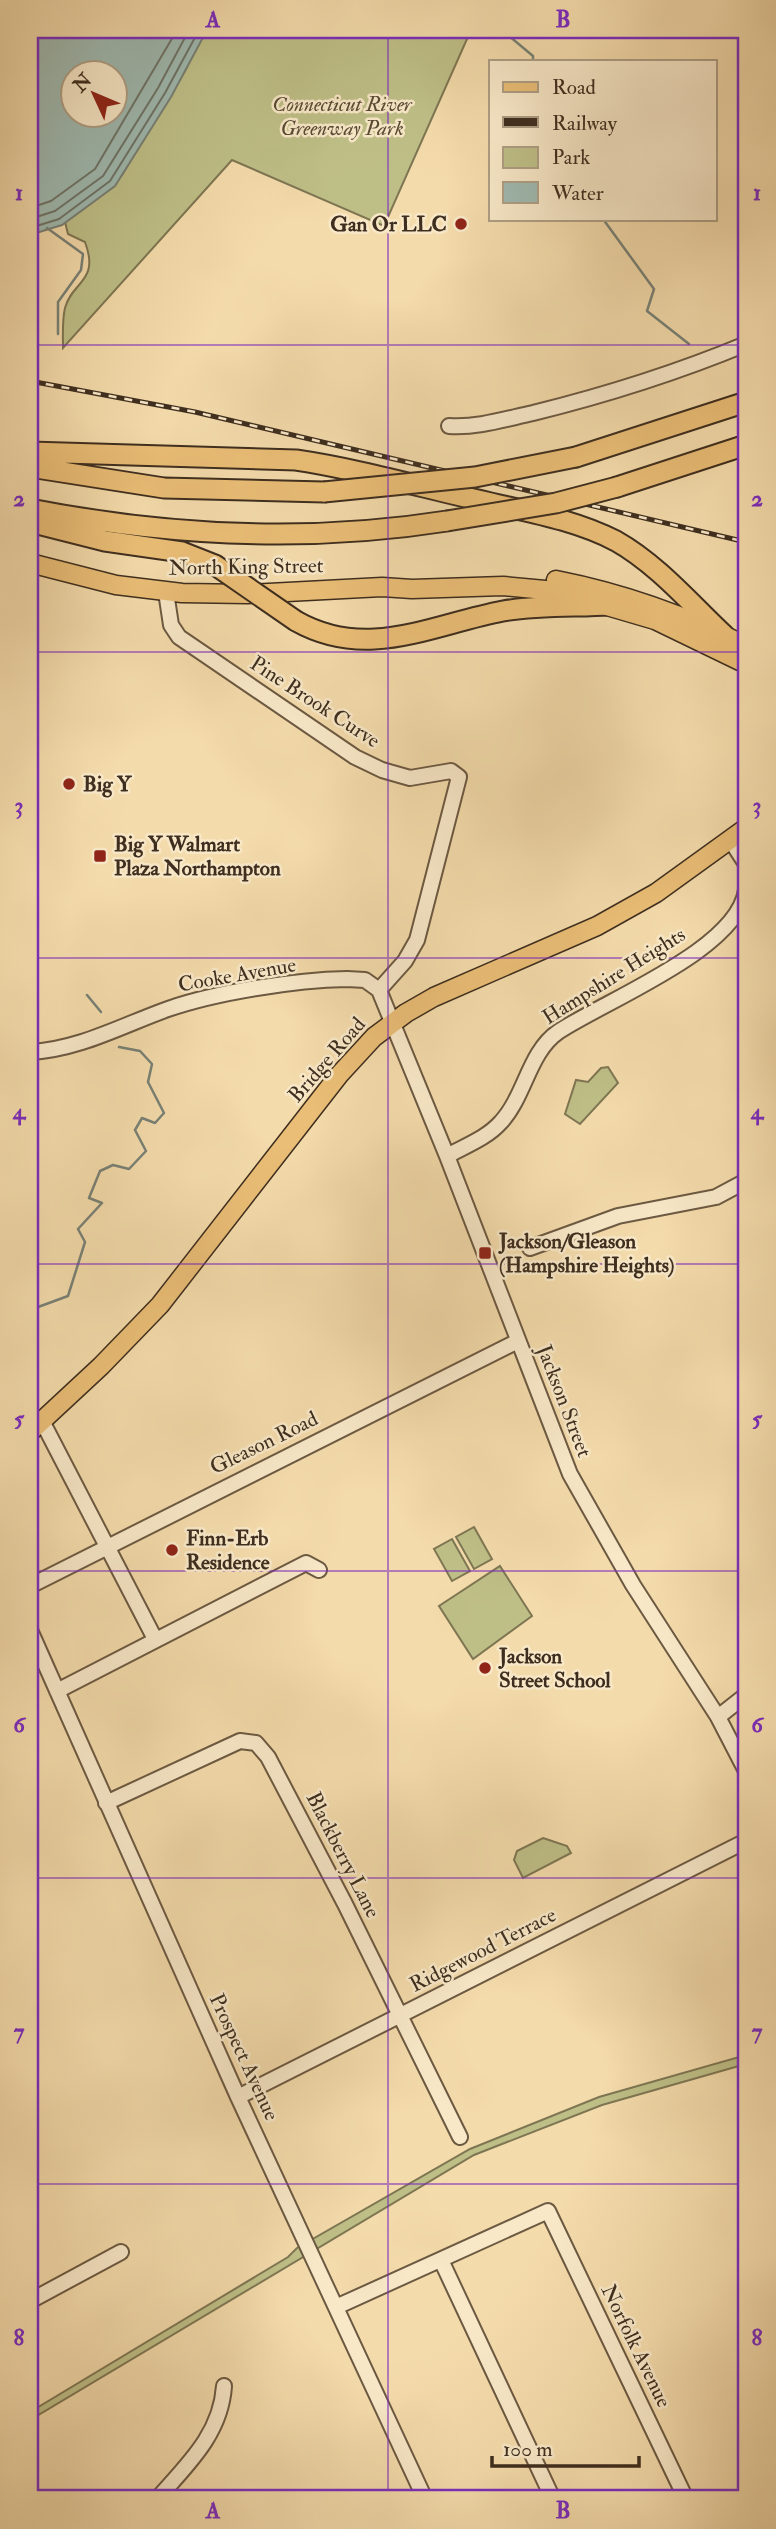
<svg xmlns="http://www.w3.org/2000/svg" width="776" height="2529" font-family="'IM FELL Double Pica',serif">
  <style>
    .green { fill: #bebf87; stroke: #7e7653; stroke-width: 2 }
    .water { fill: #9eb9b0; stroke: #788176; stroke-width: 2; fill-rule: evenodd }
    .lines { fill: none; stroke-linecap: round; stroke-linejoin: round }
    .shore { stroke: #6e7468; stroke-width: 2 }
    .stream { stroke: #788176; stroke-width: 2.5 }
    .minor-casing { stroke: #6c5942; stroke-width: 18 }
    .major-casing { stroke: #3e2e1f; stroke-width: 21 }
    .highway-casing { stroke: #3e2e1f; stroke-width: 23 }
    .minor { stroke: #f8e8c8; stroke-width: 14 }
    .major { stroke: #eabe76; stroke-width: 18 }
    .highway { stroke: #eabe76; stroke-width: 19 }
    .rail-casing { stroke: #3e2e1f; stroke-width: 5 }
    .rail { stroke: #f8e8c8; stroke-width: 2.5; stroke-dasharray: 8; stroke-linecap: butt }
    .highway-bridge-casing { stroke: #3e2e1f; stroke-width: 23; stroke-linecap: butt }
    .highway-bridge { stroke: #eabe76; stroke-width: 19 }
    .grid { fill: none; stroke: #7b2cbf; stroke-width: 2; stroke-opacity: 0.55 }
    .poi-dot { fill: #8f2418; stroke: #f8e8c8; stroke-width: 2.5 }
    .labels { text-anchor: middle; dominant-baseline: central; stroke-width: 5; stroke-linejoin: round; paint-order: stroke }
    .park-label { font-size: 21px; font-style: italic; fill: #584b34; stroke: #f8e8c8 }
    .poi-label { font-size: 21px; font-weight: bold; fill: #3e2e1f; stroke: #f8e8c8; text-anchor: start }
    .street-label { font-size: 21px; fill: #3e2e1f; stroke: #f8e8c8 }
    .neatline { fill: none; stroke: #7b2cbf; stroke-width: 2.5 }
    .grid-label { font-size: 23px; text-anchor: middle; font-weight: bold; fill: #7b2cbf }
  </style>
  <rect width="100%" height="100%" fill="#f4dbab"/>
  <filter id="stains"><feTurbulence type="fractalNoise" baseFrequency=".00286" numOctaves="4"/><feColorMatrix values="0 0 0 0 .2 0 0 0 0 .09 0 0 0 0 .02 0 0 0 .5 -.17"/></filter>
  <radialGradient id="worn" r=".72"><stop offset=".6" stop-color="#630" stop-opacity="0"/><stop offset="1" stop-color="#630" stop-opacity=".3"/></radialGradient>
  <path class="green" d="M204 30H471L384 226 232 160 63 348C63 335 62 320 65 308 72 281 100 282 85 242L68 234 64 218 122 175 185 71Z
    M608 1067 618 1083 580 1124 565 1114 576 1080 588 1082 601 1068Z
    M474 1527 492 1559 474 1569 456 1537Z
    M452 1539 470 1571 452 1581 434 1549Z
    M500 1566 532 1616 473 1659 439 1606Z
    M543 1838 567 1846 571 1853 523 1878 514 1860 517 1851Z
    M746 2055V2064L602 2105 474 2155 30 2420V2412L288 2257 297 2248 470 2149 599 2097Z"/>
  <path class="water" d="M30 30H207L171 97 115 186 62 225 30 235ZM74 74H116V116H74Z"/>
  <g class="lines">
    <path class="shore" d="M30 208 51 201 95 169 177 30
      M30 219 55 211 103 176 158 88 189 30
      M30 228 59 219 110 181 165 93 199 30"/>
    <path class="stream" d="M502 30 533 56V61
      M603 219 654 289 647 311 689 344
      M47 228 83 254 81 270 58 302V334
      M87 995 101 1012
      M30 1310 68 1296 85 1242 78 1229 102 1203 89 1198 100 1171 113 1165 129 1169 146 1151 135 1130 142 1118 155 1123 164 1113 148 1082 152 1064 140 1051 119 1047"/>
    <defs>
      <path id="minor" d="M449 426C477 428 505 419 533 413 606 395 676 373 746 344
        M166 592 171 625 179 637 355 757 382 770 410 778 451 771 459 777 417 940 405 961 379 990
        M731 841 746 864
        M30 1052C78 1050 123 1025 168 1009 217 992 295 980 347 979L365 980 379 990 447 1156 570 1474 633 1585 718 1717 746 1771
        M447 1156C465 1146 487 1138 501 1122 525 1096 529 1052 558 1032 606 1000 737 950 746 890
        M530 1248 618 1216 716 1197 746 1181
        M42 1421 155 1639
        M30 1586 518 1341
        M30 1630 238 2097 425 2499
        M57 1691 306 1563 319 1570
        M718 1717 746 1695
        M106 1803 240 1741 256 1743 268 1757 345 1904 460 2137
        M238 2097 746 1841
        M441 2260 553 2499
        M30 2301 121 2252
        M336 2307 548 2211 686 2499
        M157 2499C187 2465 221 2434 224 2386"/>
      <path id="major" d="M30 563 116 585 182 593 248 594 382 587 412 589 503 586 556 591 655 620 746 664
        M556 580C622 593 685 615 746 646
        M30 1432 101 1366 160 1305 339 1075 374 1037 406 1013 434 997 597 926 656 893 746 828"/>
      <path id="highway" d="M30 452 296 460C357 469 417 486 478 500 523 511 574 519 616 541 657 564 691 604 724 635
        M576 457 746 402
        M30 467 164 488 324 492
        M617 487 746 445
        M30 509C168 536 308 543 447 521
        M30 522 105 541 182 552 215 565
        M296 621C367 661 430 625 503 611 539 605 575 607 610 605"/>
    </defs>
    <use href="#minor" class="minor-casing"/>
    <use href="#major" class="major-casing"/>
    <use href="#highway" class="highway-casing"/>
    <use href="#minor" class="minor"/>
    <use href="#major" class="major"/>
    <use href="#highway" class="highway"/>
    <defs>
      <path id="rail" d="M30 381 195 412 746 542"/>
    </defs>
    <use href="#rail" class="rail-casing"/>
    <use href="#rail" class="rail"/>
    <defs>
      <path id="highway-bridge" d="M324 492 475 477 576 457
        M447 521 556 503 617 487
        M215 565 296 621"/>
    </defs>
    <use href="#highway-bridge" class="highway-bridge-casing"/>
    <use href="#highway-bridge" class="highway-bridge"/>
  </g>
  <path class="grid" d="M388 30V2499M30 345H746M30 652H746M30 958H746M30 1264H746M30 1571H746M30 1878H746M30 2184H746"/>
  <g class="poi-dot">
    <circle cx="461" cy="224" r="7"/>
    <circle cx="69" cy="784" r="7"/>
    <rect x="93" y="849" width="14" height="14" rx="3.5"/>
    <rect x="478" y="1246" width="14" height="14" rx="3.5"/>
    <circle cx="172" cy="1550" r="7"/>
    <circle cx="485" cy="1668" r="7"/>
  </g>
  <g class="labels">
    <g class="park-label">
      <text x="342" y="104">Connecticut River<tspan x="342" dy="24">Greenway Park</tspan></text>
    </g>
    <g class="poi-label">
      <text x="447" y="224" text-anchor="end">Gan Or LLC</text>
      <text x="83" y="784">Big Y</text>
      <text x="114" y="844">Big Y Walmart<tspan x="114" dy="24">Plaza Northampton</tspan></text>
      <text x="499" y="1241">Jackson/Gleason<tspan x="499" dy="24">(Hampshire Heights)</tspan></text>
      <text x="186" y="1538">Finn-Erb<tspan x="186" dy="24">Residence</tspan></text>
      <text x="499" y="1656">Jackson<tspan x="499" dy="24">Street School</tspan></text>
    </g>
    <g class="street-label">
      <text transform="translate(246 567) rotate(-1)">North King Street</text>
      <text transform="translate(315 702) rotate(33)">Pine Brook Curve</text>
      <text transform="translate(237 975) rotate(-10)">Cooke Avenue</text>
      <text transform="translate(614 976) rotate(-32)">Hampshire Heights</text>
      <text transform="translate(327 1060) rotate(-49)">Bridge Road</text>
      <text transform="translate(564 1401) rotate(69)">Jackson Street</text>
      <text transform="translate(264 1443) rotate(-26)">Gleason Road</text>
      <text transform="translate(343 1855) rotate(63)">Blackberry Lane</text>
      <text transform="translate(483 1950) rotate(-27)">Ridgewood Terrace</text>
      <text transform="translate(244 2057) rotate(65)">Prospect Avenue</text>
      <text transform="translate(636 2346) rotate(64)">Norfolk Avenue</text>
    </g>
  </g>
  <rect width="776" height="2529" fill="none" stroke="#f4dbab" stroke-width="77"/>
  <rect x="489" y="60" width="228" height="161" fill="#f8e8c8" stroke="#ae9e84" stroke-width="2"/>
  <rect x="503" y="82" width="35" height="10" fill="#eabe76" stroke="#ae9e84" stroke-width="2"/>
  <text x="552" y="94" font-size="21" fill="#3e2e1f">Road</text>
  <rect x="503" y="117" width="35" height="10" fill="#3e2e1f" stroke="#ae9e84" stroke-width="2"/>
  <text x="552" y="130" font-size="21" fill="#3e2e1f">Railway</text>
  <rect x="503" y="147" width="35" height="21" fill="#bebf87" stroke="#ae9e84" stroke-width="2"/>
  <text x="552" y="164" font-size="21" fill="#3e2e1f">Park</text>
  <rect x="503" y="182" width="35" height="21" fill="#9eb9b0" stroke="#ae9e84" stroke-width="2"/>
  <text x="552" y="200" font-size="21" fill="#3e2e1f">Water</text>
  <g transform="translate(94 94) rotate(314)"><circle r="33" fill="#f8e8c8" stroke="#ae9e84" stroke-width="2"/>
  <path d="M0-5L12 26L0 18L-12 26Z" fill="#8f2418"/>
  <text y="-10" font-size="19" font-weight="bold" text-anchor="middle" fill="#3e2e1f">N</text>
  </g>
  <path d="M492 2456v10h147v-10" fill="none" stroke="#3e2e1f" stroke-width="3.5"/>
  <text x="503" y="2456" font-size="21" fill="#3e2e1f" stroke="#f8e8c8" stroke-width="5" paint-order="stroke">100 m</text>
  <rect x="38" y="38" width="700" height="2452" class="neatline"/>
  <g class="grid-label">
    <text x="213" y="27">A</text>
    <text x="563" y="27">B</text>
    <text x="19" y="200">1</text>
    <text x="757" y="200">1</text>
    <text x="19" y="506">2</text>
    <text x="757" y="506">2</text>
    <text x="19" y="813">3</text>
    <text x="757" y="813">3</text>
    <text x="19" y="1119">4</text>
    <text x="757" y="1119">4</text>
    <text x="19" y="1426">5</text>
    <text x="757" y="1426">5</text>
    <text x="19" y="1732">6</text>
    <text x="757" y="1732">6</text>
    <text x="19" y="2039">7</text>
    <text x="757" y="2039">7</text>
    <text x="19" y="2345">8</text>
    <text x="757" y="2345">8</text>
    <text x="213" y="2518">A</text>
    <text x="563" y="2518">B</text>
  </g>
  <rect width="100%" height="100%" filter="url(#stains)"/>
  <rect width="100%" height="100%" fill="url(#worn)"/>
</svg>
